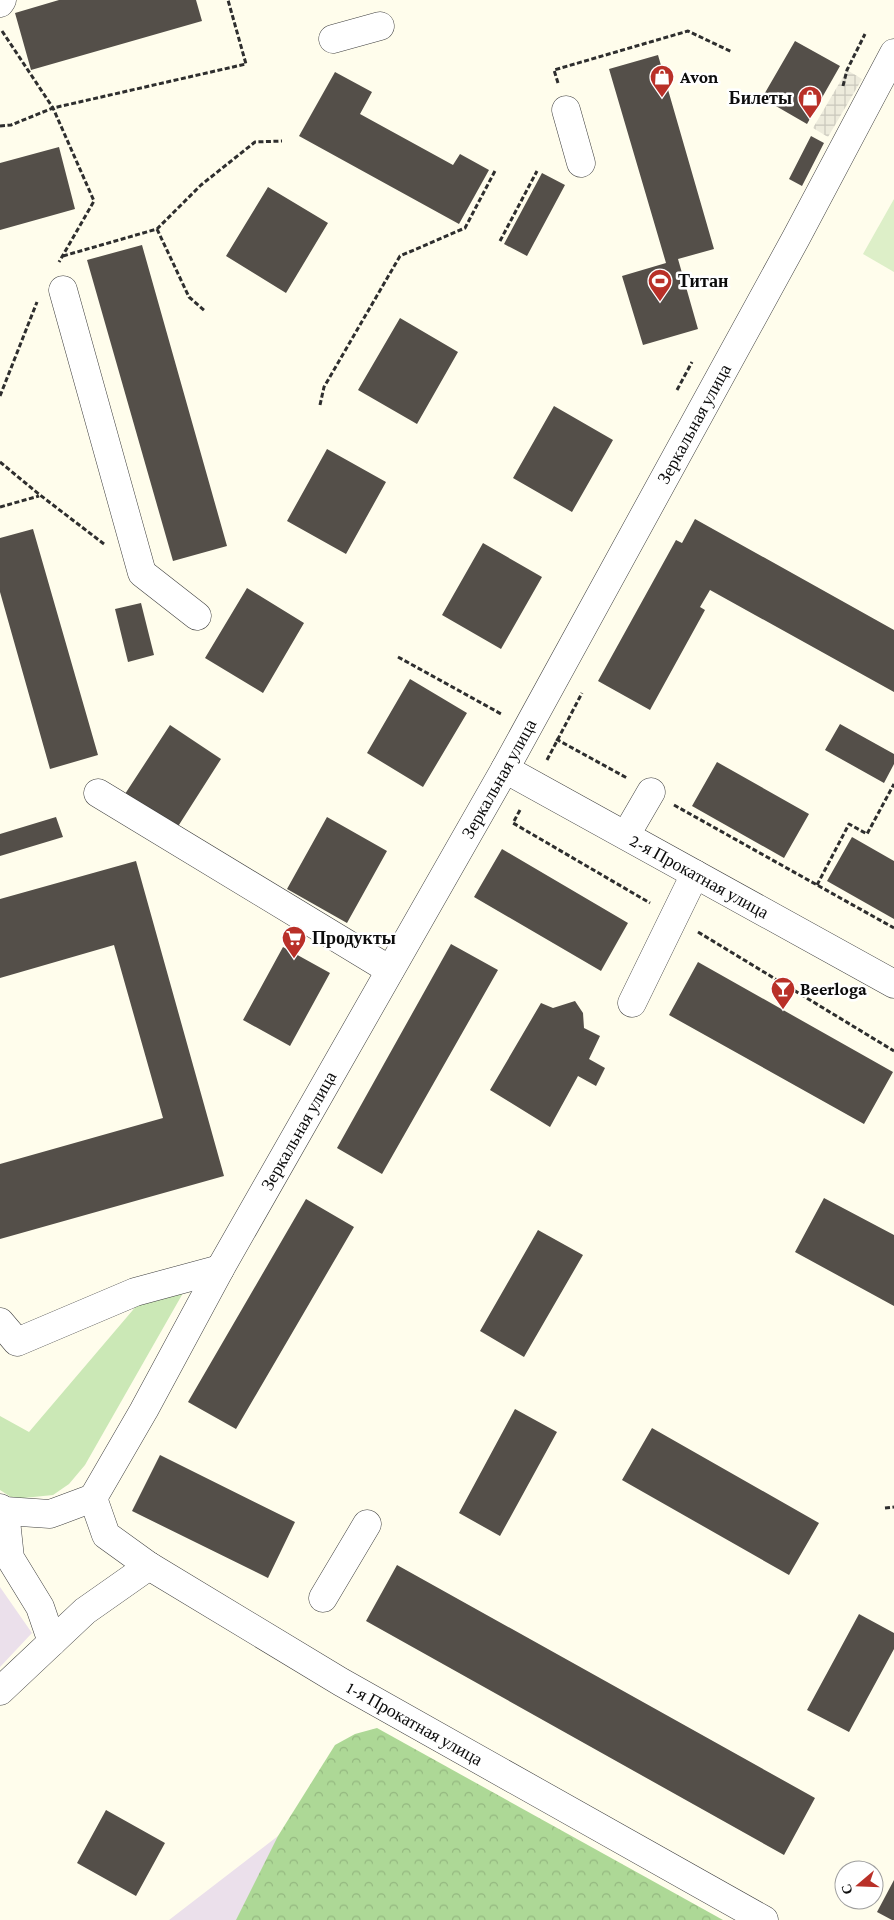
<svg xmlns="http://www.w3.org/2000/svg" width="894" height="1920" font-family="'Crimson Pro',serif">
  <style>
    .industrial { fill: #ebe0eb }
    .grass { fill: #cbe8b6 }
    .forest { fill: url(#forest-crowns) }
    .pitch { fill: #ddefc8 }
    .plaza { fill: url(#plaza-grid) }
    .building { fill: #544f49 }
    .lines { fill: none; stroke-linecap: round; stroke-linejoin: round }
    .minor-casing { stroke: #3f3f3f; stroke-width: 29 }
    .path { stroke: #2e2e2e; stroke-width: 3; stroke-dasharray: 5 2.5; stroke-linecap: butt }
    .minor { stroke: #fff; stroke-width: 28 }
    .labels { text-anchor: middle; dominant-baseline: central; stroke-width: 5; stroke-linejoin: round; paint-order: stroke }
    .poi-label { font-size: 18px; font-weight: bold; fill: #0c0c0c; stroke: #fff; text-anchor: start }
    .street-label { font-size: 18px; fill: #0c0c0c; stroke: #fff }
  </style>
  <defs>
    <pattern id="forest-crowns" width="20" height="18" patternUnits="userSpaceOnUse" patternTransform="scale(1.25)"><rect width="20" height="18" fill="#add896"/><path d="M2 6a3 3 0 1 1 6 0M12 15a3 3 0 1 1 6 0" fill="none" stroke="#94b880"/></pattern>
    <pattern id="plaza-grid" width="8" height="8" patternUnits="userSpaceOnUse" patternTransform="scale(1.25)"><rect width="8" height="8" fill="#edebdc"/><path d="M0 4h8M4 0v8" fill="none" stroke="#cac8bc"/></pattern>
  </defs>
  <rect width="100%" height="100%" fill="#fffdec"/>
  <path class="industrial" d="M0 1587 32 1633 0 1667Z
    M278 1836 423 1920H169Z"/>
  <path class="grass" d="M199 1265 85 1465 69 1484 53 1495 14 1499 0 1490V1416L29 1432 138 1304Z"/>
  <path class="forest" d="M377 1728 723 1920H236L278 1836 335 1745 355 1734Z"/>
  <path class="pitch" d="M894 199V272L863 254Z"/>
  <path class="plaza" d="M847 70 862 79 828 137 813 128Z"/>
  <path class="building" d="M59 0H196L202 21 31 70 15 13Z
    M795 41 840 66 807 124 762 98Z
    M658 55 714 249 678 259 698 329 643 345 622 276 666 263 609 69Z
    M335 72 372 92 360 114 453 165 460 154 489 170 459 224 299 136Z
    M811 136 824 143 802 186 789 179Z
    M59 147 75 209 0 230V163Z
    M542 173 565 185 527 256 504 244Z
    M268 187 328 223 286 293 226 256Z
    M142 245 227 546 173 561 87 260Z
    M400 318 458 352 417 424 358 390Z
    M554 406 613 440 572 512 513 478Z
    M327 449 386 482 346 554 287 521Z
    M695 519 894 630V692L710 590 700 607 705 610 650 710 598 681 676 540 682 543Z
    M33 529 98 755 50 769 0 592V538Z
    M483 543 542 577 501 649 442 615Z
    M247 588 304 623 263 693 205 658Z
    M141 603 154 655 128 662 115 609Z
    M410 679 467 713 423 787 367 753Z
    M840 724 894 754V764L884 783 825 750Z
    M170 725 221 759 177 828 125 794Z
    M717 762 809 814 784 858 692 806Z
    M56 817 63 837 0 856V834Z
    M327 817 387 851 347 923 287 889Z
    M852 837 894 861V919L827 881Z
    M502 849 628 923 601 971 474 897Z
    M136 861 224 1176 0 1239V1164L163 1118 114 945 0 978V899Z
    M451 944 498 970 382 1174 337 1148Z
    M283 947 330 973 290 1046 243 1020Z
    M698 962 893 1072 864 1124 669 1015Z
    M575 1001 583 1013 584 1028 600 1036 589 1059 605 1068 596 1086 578 1076 550 1127 490 1090 541 1003 553 1008Z
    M824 1198 894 1235V1306L795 1252Z
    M306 1199 354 1227 236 1429 188 1402Z
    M538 1230 583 1255 524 1357 480 1331Z
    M515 1409 557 1432 500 1536 459 1513Z
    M652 1428 819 1523 789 1575 622 1480Z
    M160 1455 295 1522 268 1578 132 1511Z
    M397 1565 815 1798 784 1855 366 1621Z
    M859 1614 894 1633V1649L849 1732 807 1710Z
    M106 1810 165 1843 136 1896 77 1863Z
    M894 1880V1920H892L877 1912Z"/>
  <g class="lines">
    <defs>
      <g id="minor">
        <path d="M0 3 2 0"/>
        <path d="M333 39 380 26"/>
        <path d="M566 110 581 163"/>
        <path d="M63 290 142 573 197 616"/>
        <path id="s1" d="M505 769 894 984"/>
        <path d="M98 793 390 970"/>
        <path d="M626 835 651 792"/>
        <path d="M632 1003 695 874"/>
        <path d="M0 1322 17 1342 135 1292 220 1269"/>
        <path id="s2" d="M93 1498 144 1410 220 1269 505 769 796 238 894 53"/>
        <path id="s3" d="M93 1498 106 1535 149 1566 341 1682 764 1920"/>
        <path d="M0 1508 5 1511 50 1514 93 1498"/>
        <path d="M5 1511 10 1558 40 1607 52 1642"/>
        <path d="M323 1598 367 1524"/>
        <path d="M0 1691 85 1611 149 1566"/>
      </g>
    </defs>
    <use href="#minor" class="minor-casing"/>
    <path class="path" d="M2 31 53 108 94 201 59 262
      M558 83 554 70 688 31 732 52
      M843 86 847 70 865 34
      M0 126 11 125 53 108 246 64 228 0
      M157 229 189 297 205 311
      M500 241 537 171
      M63 256 157 229 201 185 255 142 282 141
      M677 390 692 362
      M0 396 37 302
      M320 405 324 387 400 256 465 228 496 169
      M0 462 40 495 104 544
      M0 507 39 496
      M398 657 503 715
      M556 739 627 778
      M547 760 582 693
      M674 805 894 928
      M520 810 513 823 650 903
      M817 885 849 824 867 834 894 784
      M698 932 894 1051
      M885 1508 894 1507"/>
    <use href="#minor" class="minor"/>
  </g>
  <defs>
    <symbol id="shop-pin" viewBox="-11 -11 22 30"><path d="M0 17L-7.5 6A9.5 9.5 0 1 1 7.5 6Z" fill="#b93028" stroke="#fff"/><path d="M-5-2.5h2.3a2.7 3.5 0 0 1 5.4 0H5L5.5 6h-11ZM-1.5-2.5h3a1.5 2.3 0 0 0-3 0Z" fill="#fff"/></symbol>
    <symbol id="stadium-pin" viewBox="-11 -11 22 30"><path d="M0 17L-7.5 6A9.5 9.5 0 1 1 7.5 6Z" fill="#b93028" stroke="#fff"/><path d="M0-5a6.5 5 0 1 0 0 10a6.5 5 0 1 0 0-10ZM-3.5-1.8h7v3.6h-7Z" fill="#fff"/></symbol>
    <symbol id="supermarket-pin" viewBox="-11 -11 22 30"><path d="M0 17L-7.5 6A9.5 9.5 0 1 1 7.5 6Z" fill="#b93028" stroke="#fff"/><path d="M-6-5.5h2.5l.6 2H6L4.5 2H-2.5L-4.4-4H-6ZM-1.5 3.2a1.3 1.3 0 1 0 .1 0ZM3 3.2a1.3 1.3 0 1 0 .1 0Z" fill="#fff"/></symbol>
    <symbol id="bar-pin" viewBox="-11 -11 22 30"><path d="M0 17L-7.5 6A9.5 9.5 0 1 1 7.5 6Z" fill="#b93028" stroke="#fff"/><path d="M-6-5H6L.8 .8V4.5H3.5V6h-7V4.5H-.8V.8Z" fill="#fff"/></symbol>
  </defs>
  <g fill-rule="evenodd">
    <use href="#shop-pin" x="648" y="63" width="28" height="38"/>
    <use href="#shop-pin" x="796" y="84" width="28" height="38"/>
    <use href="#stadium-pin" x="646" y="267" width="28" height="38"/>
    <use href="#supermarket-pin" x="280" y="924" width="28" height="38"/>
    <use href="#bar-pin" x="769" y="975" width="28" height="38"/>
  </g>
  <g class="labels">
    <g class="poi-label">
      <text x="680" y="77">Avon</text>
      <text x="792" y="98" text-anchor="end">Билеты</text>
      <text x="678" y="281">Титан</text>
      <text x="312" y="938">Продукты</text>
      <text x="800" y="989">Beerloga</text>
    </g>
    <g class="street-label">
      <text stroke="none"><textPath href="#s2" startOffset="1231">Зеркальная улица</textPath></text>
      <text stroke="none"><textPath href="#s2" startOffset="826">Зеркальная улица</textPath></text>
      <text stroke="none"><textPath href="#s1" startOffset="222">2-я Прокатная улица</textPath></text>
      <text stroke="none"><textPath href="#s2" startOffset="421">Зеркальная улица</textPath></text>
      <text stroke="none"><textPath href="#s3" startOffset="401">1-я Прокатная улица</textPath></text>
    </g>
  </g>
  <g transform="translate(859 1885) rotate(251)"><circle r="24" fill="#ffffff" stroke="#9e9e9e"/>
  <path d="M0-4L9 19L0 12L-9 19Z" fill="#b93028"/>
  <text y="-8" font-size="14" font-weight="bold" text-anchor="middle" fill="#0c0c0c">С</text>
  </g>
</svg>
